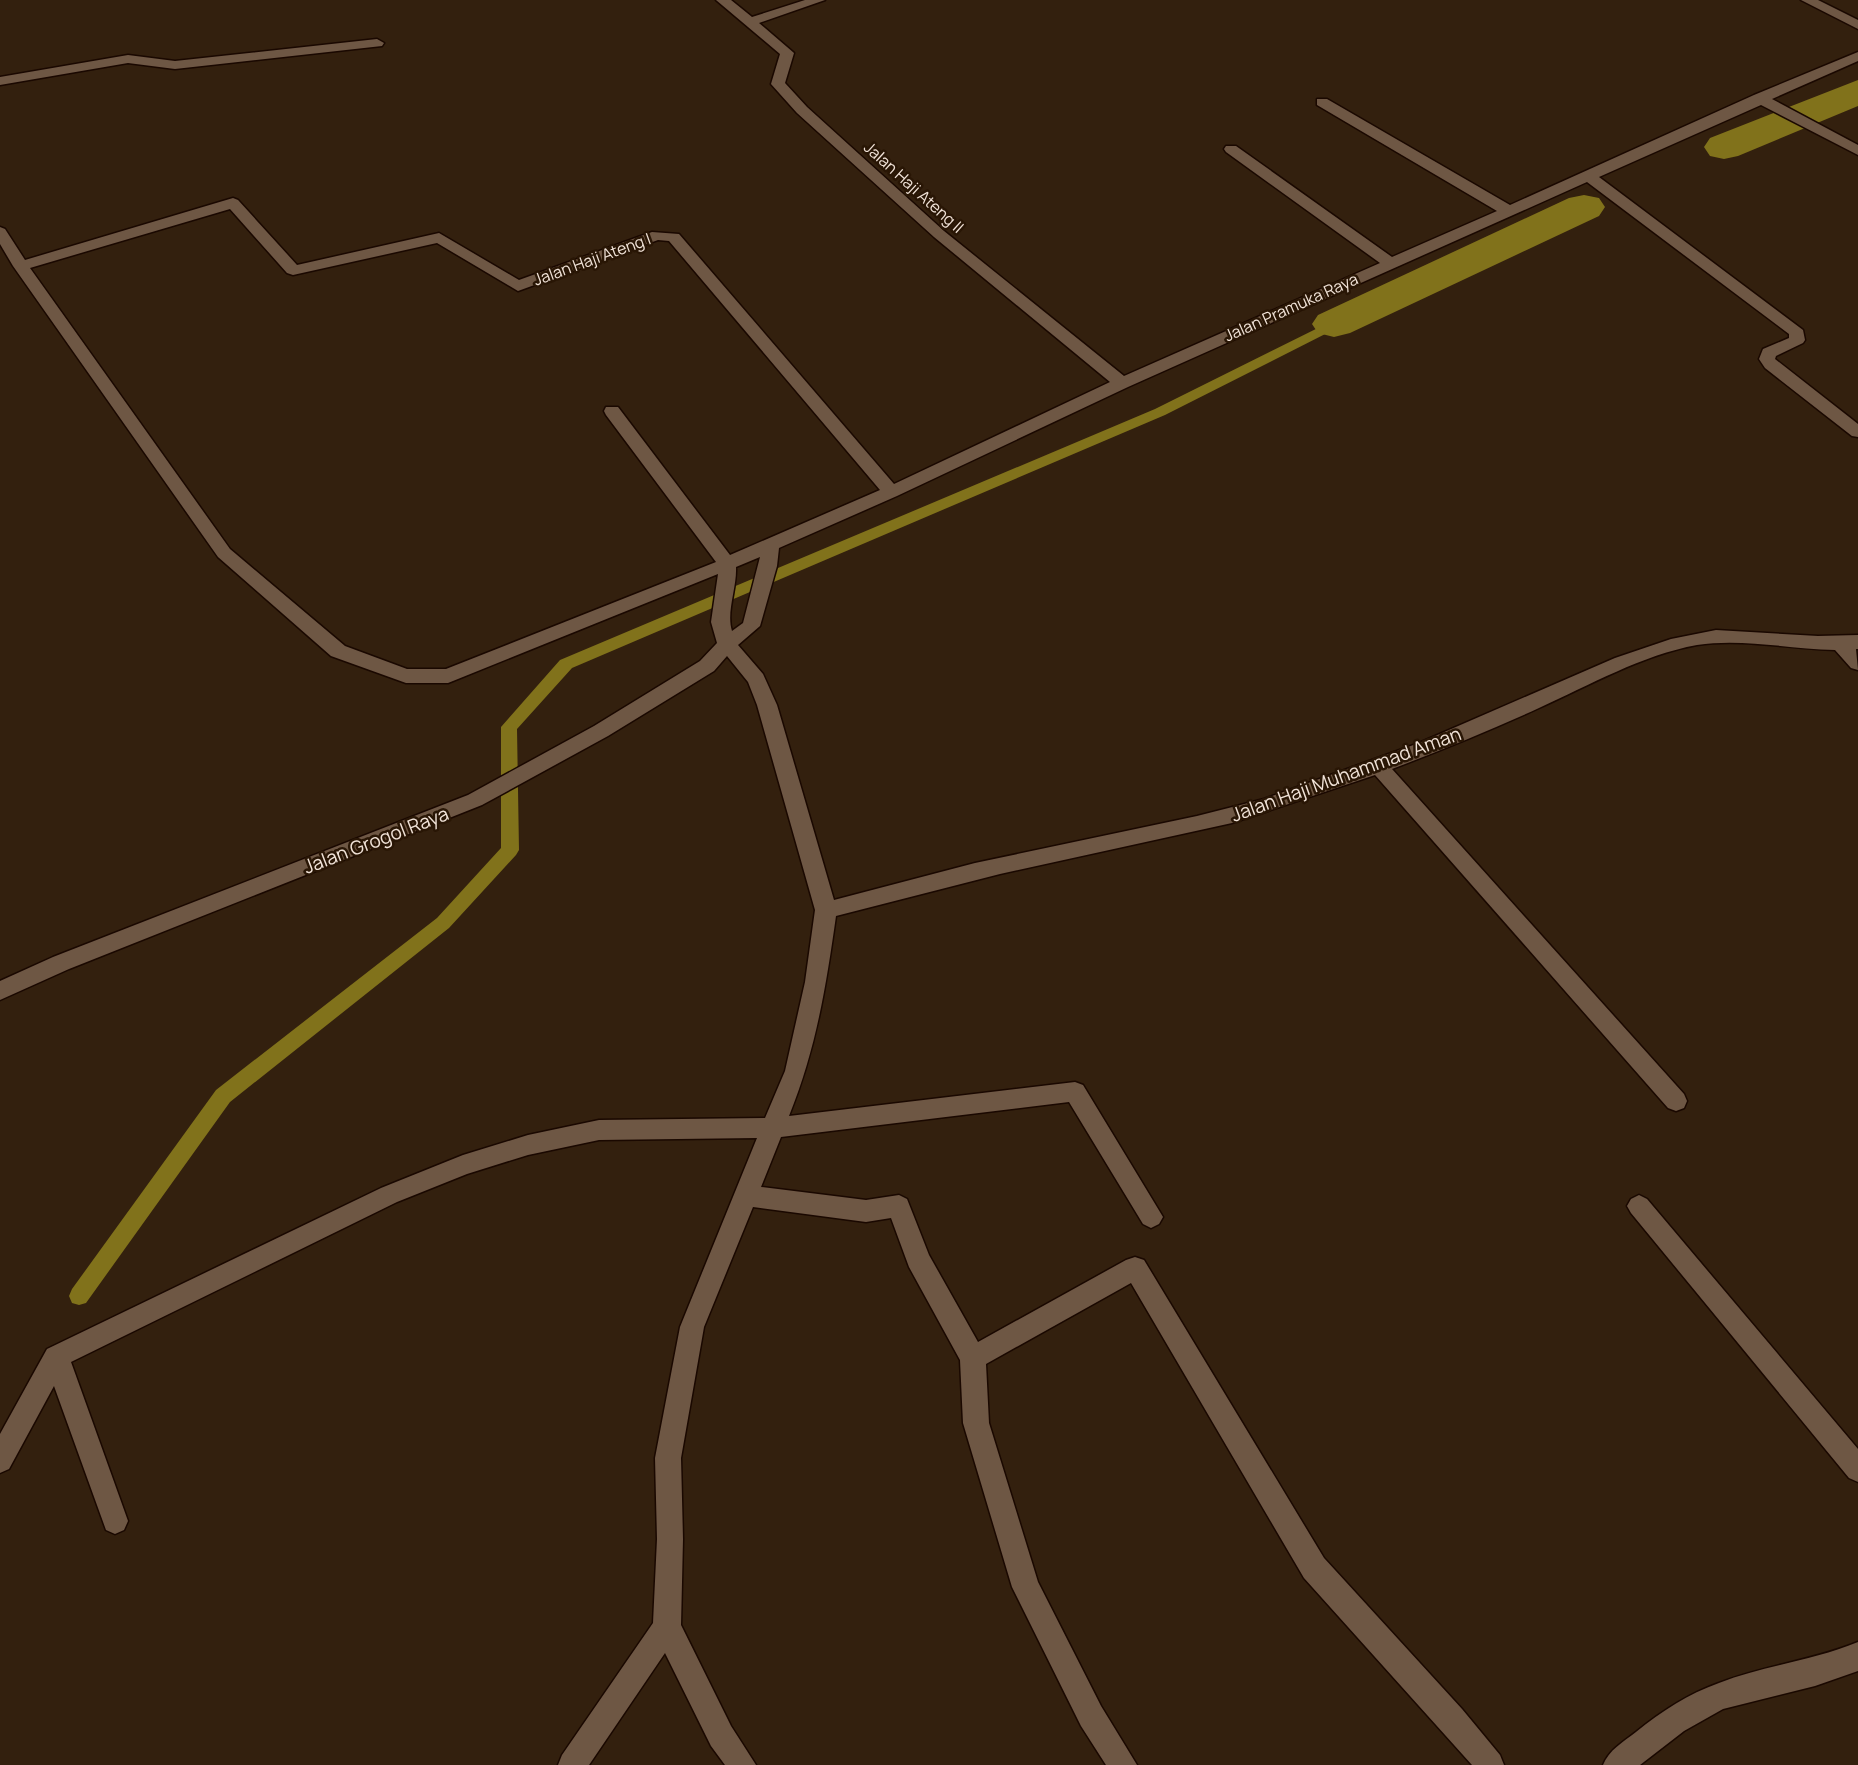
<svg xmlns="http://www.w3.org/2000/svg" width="1858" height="1765" font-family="Manrope,sans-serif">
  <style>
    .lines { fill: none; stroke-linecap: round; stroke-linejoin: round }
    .stream { fill: #81721b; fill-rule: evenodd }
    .canal { fill: #81721b; fill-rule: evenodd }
    .minor-casing { stroke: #1a0800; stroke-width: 3 }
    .minor { fill: #6e5744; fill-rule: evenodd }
    .labels { text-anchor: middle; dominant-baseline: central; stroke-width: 5; stroke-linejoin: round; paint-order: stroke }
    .far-street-label { font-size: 16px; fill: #f1e3d8; stroke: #291605 }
    .street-label { font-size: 19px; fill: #f1e3d8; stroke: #291605 }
  </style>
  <rect width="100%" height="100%" fill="#33200e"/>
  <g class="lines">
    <path class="stream" d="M1334 320 1339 321V327L1165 415 572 668 517 729 519 850 516 855 449 928 230 1102 86 1303 79 1305 72 1303 69 1296 72 1289 216 1090 437 918 501 848V727L560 660 1155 409Z"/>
    <path class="canal" d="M1858 80V106L1738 156 1724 159 1710 156 1704 147 1710 138Z
      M1584 195 1599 198 1605 207 1599 216 1350 333 1334 337 1318 333 1312 324 1318 315 1569 198Z"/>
    <defs>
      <path id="minor" d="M716 0H731L752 17 805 0H825L759 23 794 53 785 83 807 107 944 231 1124 376 1380 263 1226 152 1224 149 1226 146H1236L1392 257 1497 211 1317 105V99H1327L1510 205 1754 95 1858 52V61L1772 99 1858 145V155L1761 105 1599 177 1803 330 1805 340 1803 343 1776 356 1775 359 1858 424V437L1852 436 1765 368 1759 359 1763 349 1789 338V334L1587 182 1128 387 897 496 779 548 777 566 760 626 738 645 763 674 777 705 834 900 975 863 1197 816 1264 799 1419 743 1615 658 1671 639 1716 630 1818 636 1858 635V649H1856L1858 670 1851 668 1835 650C1789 649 1742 638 1697 645 1642 655 1590 685 1539 708 1491 730 1442 750 1392 769L1684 1094 1687 1101 1684 1108 1676 1111 1668 1108 1375 775 1232 823 1000 874 836 916C826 987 816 1049 789 1116L1075 1082 1083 1085 1163 1217 1159 1224 1151 1228 1143 1224 1069 1102 781 1137 761 1187 866 1200 899 1195 907 1199 929 1255 978 1342 1126 1260 1135 1257 1144 1260 1324 1558 1462 1709 1500 1755 1504 1765H1472L1304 1578 1131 1283 986 1364 989 1423 1038 1582 1101 1706 1137 1765H1106L1081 1726 1012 1587 963 1423 960 1360 909 1267 891 1218 866 1222 753 1207 704 1327 681 1458 683 1539 681 1625 731 1726 756 1765H725L711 1746 665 1653 589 1765H558L562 1755 653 1623 657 1539 655 1458 680 1327 757 1138 599 1140 528 1155 467 1174 397 1202 71 1362 128 1521 124 1530 115 1534 106 1530 54 1386 9 1469 0 1473V1434L47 1349 381 1188 463 1155 528 1135 599 1120 765 1118 785 1071 805 982 815 910 757 705 748 682 727 656 714 671 608 736 482 805 69 969 0 1000V981L53 957 468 795 594 726 700 661 717 643 711 622 718 574 448 683H406L331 656 218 557 13 266 0 244V227L5 229 25 260 233 198 238 200 297 265 439 233 519 280 652 232 679 234 894 484 1110 382 934 237 797 113 771 84 780 54ZM230 209 287 273 293 275 437 243 518 291 658 240 669 241 880 490 730 555 618 407H606L604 411 606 415 716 562 446 669H407L345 646 230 549 30 268ZM760 557 743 623 732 631C726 612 737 588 736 567Z
        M1801 0H1818L1858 20V29Z
        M377 39 384 43 382 46 175 69 128 63 0 85V77L128 55 175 61Z
        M1639 1195 1647 1199 1858 1449V1482L1849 1478 1631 1213 1627 1206 1631 1199Z
        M1858 1642V1671L1815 1686 1723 1709 1684 1731 1640 1765H1603C1609 1750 1623 1742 1636 1732 1662 1711 1688 1694 1719 1683 1764 1665 1813 1661 1858 1642Z"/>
    </defs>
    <use href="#minor" class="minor-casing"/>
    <use href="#minor" class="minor"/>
  </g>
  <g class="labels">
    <g class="far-street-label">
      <text transform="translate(914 187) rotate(42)">Jalan Haji Ateng II</text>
      <text transform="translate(592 259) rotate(-20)">Jalan Haji Ateng I</text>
      <text transform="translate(1291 307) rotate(-24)">Jalan Pramuka Raya</text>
    </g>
    <g class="street-label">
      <text transform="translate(1346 774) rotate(-20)">Jalan Haji Muhammad Aman</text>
      <text transform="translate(376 840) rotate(-21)">Jalan Grogol Raya</text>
    </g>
  </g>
</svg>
